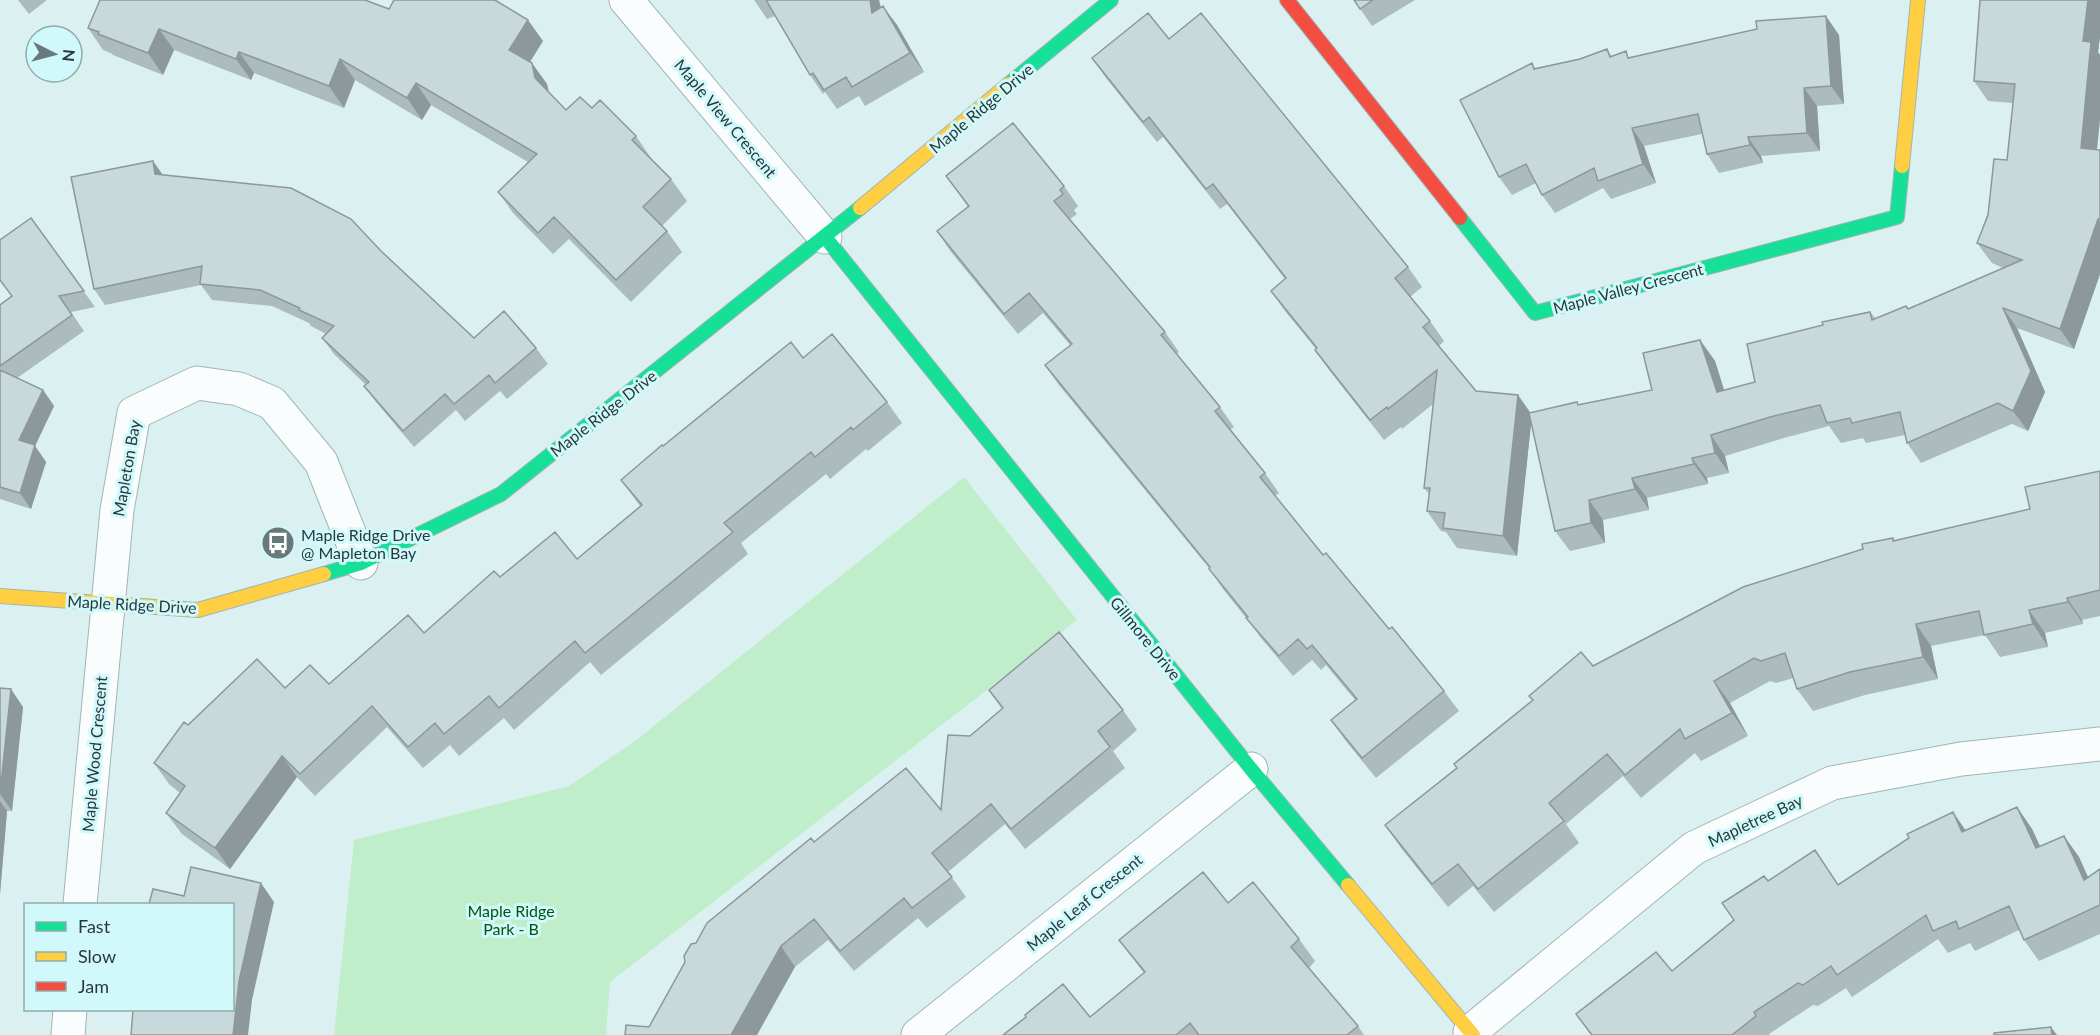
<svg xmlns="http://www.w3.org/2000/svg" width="2100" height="1035" font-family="Lato,sans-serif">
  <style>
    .green { fill: #c1eeca }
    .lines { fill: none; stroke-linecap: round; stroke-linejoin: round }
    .street-casing { stroke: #a3b4b4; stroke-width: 35 }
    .fast-casing { stroke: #a3b4b4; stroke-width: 16 }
    .slow-casing { stroke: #a3b4b4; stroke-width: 16 }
    .jam-casing { stroke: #a3b4b4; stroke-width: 16 }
    .street { stroke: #fafdfd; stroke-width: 33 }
    .fast { stroke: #16e098; stroke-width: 14 }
    .slow { stroke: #ffcf43; stroke-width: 14 }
    .jam { stroke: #f24e42; stroke-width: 14 }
    .wall { fill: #acbbbd }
    .shaded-wall { fill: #8c989a }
    .building { fill: #c8d9dc; stroke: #8c989a; stroke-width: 1.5 }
    .labels { text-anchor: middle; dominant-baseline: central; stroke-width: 6; stroke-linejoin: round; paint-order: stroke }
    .street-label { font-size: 16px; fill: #293939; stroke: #d1f9fb }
    .poi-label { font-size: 16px; fill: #293939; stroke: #d1f9fb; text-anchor: start }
    .park-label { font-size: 16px; fill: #01550f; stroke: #d1f9fb }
  </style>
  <rect width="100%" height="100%" fill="#dbf1f1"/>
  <path class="green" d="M964 477 1077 620 610 982 606 1035H334L354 840 569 786 635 741Z"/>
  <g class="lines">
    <defs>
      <path id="street" d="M626 0 825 237
        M80 904 117 510 134 413 197 383 239 389 272 403 321 462 361 563
        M1470 1032 1694 848 1832 783 1961 759 2100 744
        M68 1035 70 1010
        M918 1035 1251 769"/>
      <path id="fast" d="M1009 84 1111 0
        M1460 218 1535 313 1897 217 1902 166
        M825 237 1251 769 1348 885
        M324 574 361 563 501 494 860 208"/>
      <path id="slow" d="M1902 166 1918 0
        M860 208 1009 84
        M0 596 198 610 324 574
        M1348 885 1473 1035"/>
      <path id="jam" d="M1287 0 1460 218"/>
    </defs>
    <use href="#street" class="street-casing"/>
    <use href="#fast" class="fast-casing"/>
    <use href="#slow" class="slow-casing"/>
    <use href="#jam" class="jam-casing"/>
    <use href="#street" class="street"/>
    <use href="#fast" class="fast"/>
    <use href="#slow" class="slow"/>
    <use href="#jam" class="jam"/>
  </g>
  <path class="wall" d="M18 0H47L29 14Z
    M754 0H879L881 8 897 25 924 72 865 106 859 96 837 109 825 92 823 94 810 75 775 16 767 19Z
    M1354 0H1415L1372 26Z
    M2100 0V37L2098 52 2100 55V119L2097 149 2100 150V274L2074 349 2017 328 2045 392 2028 431 2012 424 1921 463 1907 443 1905 435 1866 443 1863 438 1841 443 1829 426 1784 438 1725 456 1729 473 1707 478 1708 484 1647 498 1649 510 1603 520 1605 543 1570 551 1555 531 1531 423 1517 556 1457 548 1446 532 1441 531 1427 511 1429 494 1424 488 1433 404 1402 429 1401 427 1384 440 1329 370 1315 350 1316 349 1285 311 1271 291 1285 279 1227 204 1220 209 1163 137 1157 142 1106 78 1092 58 1169 39 1408 267 1422 287 1410 297 1430 321 1444 341 1439 346 1476 391 1518 395 1530 413 1579 404 1652 390 1700 340 1715 361 1724 390 1755 382 1823 325 1870 312 1876 319 1908 309 2003 268 1992 263 1977 243 2007 160 2013 103 1988 101 1974 81Z
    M389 9 543 41 530 62 547 84 549 92 566 110 592 108 636 136 651 158H650L671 179 687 201 662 226 667 231 682 252 631 302 569 239 553 254 513 213 498 192 528 162 431 105 422 120 355 80 344 108 254 73 251 80 174 50 163 75 113 55 111 53 103 50 88 28Z
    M1839 35 1844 104 1817 106 1820 151 1761 156 1763 163 1719 173 1707 154 1702 134 1644 146 1656 183 1611 199 1603 188 1555 213 1542 195 1536 183 1512 195 1499 177 1532 63 1535 68 1580 59 1607 49 1612 57H1630Z
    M153 161 163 175 381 251 474 338 536 348 548 364 507 399 500 391 465 421 456 410 414 447 376 402 364 386 366 385 334 354 322 338 326 334 311 326 309 323 272 306 212 300 201 285 105 305 94 289Z
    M946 176 1064 186 1078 206 1074 210 1077 214 1070 219 1165 332 1179 352 1176 354 1220 407 1234 427 1230 430 1265 473 1279 493 1275 496 1323 555 1444 691 1459 711 1376 778 1345 740 1331 720 1355 700 1326 665 1321 670 1312 660 1293 676 1261 638 1247 619 1223 589 1209 568 1059 385 1045 365 1070 345 1043 313 1018 334 951 252 937 231 968 207Z
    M31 218 95 307 71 312 84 331 17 378 43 390 54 406 35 446 46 462 31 509 0 499V305L11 296Z
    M803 358 887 402 902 423 868 451 866 449 830 479 826 474 741 543 748 554 601 675 590 662 514 730 504 718 459 756 450 745 423 768 387 727 315 796 297 777 230 869 182 834 166 813 180 793 169 784 154 763 188 725 285 688 329 684 424 633 500 577 577 559 640 506 621 480 663 446Z
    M2100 471V616L2082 620 2083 624 2045 633 2048 647 2000 657 1985 635 1931 646 1938 679 1865 695 1813 711 1797 689 1793 678 1776 683 1770 681 1730 703 1748 736 1701 761 1695 753 1641 798 1623 776 1566 824 1579 843 1494 912 1473 886 1448 907 1401 848 1385 825 1456 768 1593 666 1863 549 1893 538 1895 541 2030 509Z
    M0 688 23 707 12 811H7L0 894Z
    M989 690 1123 710 1137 730 1113 751 1125 768 1025 849 1005 824 948 872 966 897 927 928 918 918 854 971 828 940 795 967 649 1027 696 943 814 842 941 810 970 736 1002 709Z
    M2017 807 2032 829 2040 846 2064 836 2079 857 2088 877 2100 869V934L2039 961 2024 940 2019 930 1975 951 1970 943 1948 953 1938 939 1852 997 1846 988 1818 1006 1813 1005 1769 1034 1770 1035H1591L1576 1014 1672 971 1734 920 1768 881 1839 885 1953 812 1965 830Z
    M1228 903 1299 939 1315 961 1309 968 1358 1026 1364 1035H1003L1090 1017 1144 973 1119 940Z"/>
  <path class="shaded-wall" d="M870 0H879L886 32 872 13Z
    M2088 0H2100V37L2098 52 2100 55V119L2095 168 2081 148 2083 41Z
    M883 6 897 25 924 72 910 53Z
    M1826 16 1839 35 1844 104 1831 86Z
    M528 20 543 41 524 71 509 50Z
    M159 29 174 50 163 75 148 53Z
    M239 52 254 73 251 80 236 59Z
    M340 59 355 80 344 108 329 86Z
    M532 63 547 84 550 100 535 78Z
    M416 83 431 105 422 120 407 98Z
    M1804 88 1817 106 1820 151 1807 133Z
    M1632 128 1644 146 1656 183 1643 164Z
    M1748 137 1761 156 1763 163 1750 145Z
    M153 161 164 177 155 174Z
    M2098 219 2100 222V274L2074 349 2060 329Z
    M2003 308 2017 328 2045 392 2028 431 2013 411Z
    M1700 340 1715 361 1731 412 1717 392Z
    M43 390 54 406 35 446 46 462 31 509 20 493 19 440Z
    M1518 395 1532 415 1517 556 1503 536Z
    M1711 435 1725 456 1729 473 1715 453Z
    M1692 458 1707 478 1708 484 1694 464Z
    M1632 478 1647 498 1649 510 1635 489Z
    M1589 500 1603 520 1605 543 1591 523Z
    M2067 598 2082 620 2083 624 2068 602Z
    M2029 610 2045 633 2048 647 2033 624Z
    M1916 624 1931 646 1938 679 1923 657Z
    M1714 681 1730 703 1748 736 1732 713Z
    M11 689 23 707 12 811 0 794Z
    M282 756 297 777 230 869 215 848Z
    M0 801 7 811 0 894Z
    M2017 807 2032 829 2051 870 2036 848Z
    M1953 812 1968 834 1962 832Z
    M2064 836 2079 857 2099 902 2084 880Z
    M261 883 274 902 252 1000 248 1035H233L239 981Z
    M781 946 795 967 757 1035H731Z
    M2051 1027 2057 1035H2052Z"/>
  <path class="building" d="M100 0H365L389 9 394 0H495L528 20 509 50 532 63 535 78 566 110 580 97 592 108 600 100 636 136 632 140 671 179 643 207 667 231 616 280 554 217 538 233 498 192 537 154 416 83 407 98 340 59 329 86 239 52 236 59 159 29 148 53 98 34 99 32 88 28Z
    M766 0H870L872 13 883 6 910 53 852 87 846 77 824 90 813 73 810 75Z
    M1354 0H1373L1360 9Z
    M1980 0H2088L2083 41 2091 42 2081 148 2100 150V219H2098L2060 329 2003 308 2031 371 2013 411 1998 403 1907 443 1900 412 1852 423 1850 418 1827 423 1820 405 1770 417 1711 435 1715 453 1692 458 1694 464 1632 478 1635 489 1589 500 1591 523 1555 531 1529 413 1577 402 1578 405 1652 390 1643 353 1700 340 1717 392 1755 382 1747 344 1823 325 1822 322 1870 312 1872 320 1906 306 1908 309 2022 260 1977 243 1988 215 1994 159 2007 160 2015 84 1974 81Z
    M1148 13 1169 39 1201 13 1408 267 1395 278 1430 321 1423 327 1476 391 1518 395 1503 536 1443 528 1445 513 1427 511 1430 488H1424L1437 370 1388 409 1387 407 1370 420 1315 350 1317 348 1271 291 1286 278 1213 184 1206 189 1149 117 1143 122 1092 58Z
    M1826 16 1831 86 1804 88 1807 133 1748 137 1750 145 1707 154 1698 114 1632 128 1643 164 1598 181 1594 168 1542 195 1526 164 1499 177 1460 100 1532 63 1534 69 1580 59 1607 49 1610 57 1626 51 1628 58 1757 29 1756 21Z
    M1013 123 1064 186 1060 190 1063 194 1054 201 1165 332 1161 335 1220 407 1215 411 1265 473 1260 477 1323 555 1326 553 1389 629 1392 627 1444 691 1362 758 1331 720 1357 699 1312 645 1307 649 1298 639 1279 656 1246 618 1248 617 1209 569 1210 567 1045 365 1072 344 1029 293 1004 314 937 231 969 206 946 176Z
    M153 161 155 174 291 188 351 219 381 251 474 338 504 311 536 348 495 383 489 375 454 404 445 394 403 431 364 386 369 382 322 338 334 326 299 310 300 308 260 290 200 284 202 266 94 289 71 177Z
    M31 218 84 291 59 296 72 315 0 366V305L12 296 0 280V240Z
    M832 334 887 402 853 430 851 427 815 457 811 452 724 523 733 532 585 653 575 641 499 708 489 696 444 734 435 723 408 747 372 706 300 774 282 756 215 848 166 813 185 786 154 763 184 722 188 725 257 659 285 688 310 665 329 684 408 615 424 633 494 571 500 577 555 532 577 559 642 505 621 480 662 445 663 446 791 342 803 358Z
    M0 370 43 390 19 440 35 445 20 493 0 487Z
    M2100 471V590L2067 598 2068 602 2029 610 2033 624 1984 635 1979 611 1916 624 1923 657 1850 672 1797 689 1785 653 1761 661 1754 658 1714 681 1732 713 1685 739 1680 729 1625 775 1607 754 1549 803 1564 821 1478 889 1458 864 1432 884 1385 825 1457 768 1454 764 1533 700 1529 696 1581 652 1593 666 1743 587 1863 549 1862 544 1893 538V541L2030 509 2025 487Z
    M1059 632 1123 710 1098 731 1110 747 1011 829 991 804 932 853 952 877 912 908 904 898 840 951 814 919 781 946 731 1035H625L626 1025 649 1027 685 962 684 956 691 944 696 943 707 923 811 838 814 842 906 768 941 810 948 735 970 736 1003 708 989 690Z
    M0 688 11 689 0 793Z
    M2017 807 2036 848 2064 836 2084 880 2100 869V905L2024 940 2009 906 1959 929 1956 921 1933 931 1926 915 1837 975 1831 966 1803 985 1798 983 1754 1012 1756 1016 1732 1035H1592L1576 1014 1656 952 1672 971 1734 920 1722 903 1764 876 1768 881 1815 850 1838 885 1909 838 1907 834 1953 812 1962 832Z
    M191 867 261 883 239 981 233 1035H131L133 1010H232V904H149L153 889 184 896Z
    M1203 872 1228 903 1253 882 1299 939 1291 947 1358 1026 1347 1035H1199L1190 1023 1176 1035H1003L1026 1017 1025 1015 1063 984 1090 1017 1145 972 1119 940Z
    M2051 1027 2052 1035H1994V1033Z"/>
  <defs>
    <symbol id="bus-disc" viewBox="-11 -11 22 22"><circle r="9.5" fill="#677979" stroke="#d1f9fb"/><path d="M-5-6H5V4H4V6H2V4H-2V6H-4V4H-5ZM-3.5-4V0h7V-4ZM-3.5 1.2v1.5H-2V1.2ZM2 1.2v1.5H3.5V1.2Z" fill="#fff"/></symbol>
  </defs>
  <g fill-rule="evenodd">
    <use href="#bus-disc" x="259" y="524" width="38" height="38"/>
  </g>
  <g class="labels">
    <g class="street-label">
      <text transform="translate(981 108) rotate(-40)">Maple Ridge Drive</text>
      <text transform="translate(726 118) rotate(50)">Maple View Crescent</text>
      <text transform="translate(1628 288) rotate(-15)">Maple Valley Crescent</text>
      <text transform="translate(603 413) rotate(-38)">Maple Ridge Drive</text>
      <text transform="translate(126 468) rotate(-80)">Mapleton Bay</text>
      <text transform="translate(132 604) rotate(3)">Maple Ridge Drive</text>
      <text transform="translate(1146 638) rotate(51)">Gillmore Drive</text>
      <text transform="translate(94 754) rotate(-85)">Maple Wood Crescent</text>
      <text transform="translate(1755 820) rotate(-25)">Mapletree Bay</text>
      <text transform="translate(1084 902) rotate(-39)">Maple Leaf Crescent</text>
    </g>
    <g class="poi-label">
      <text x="301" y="534">Maple Ridge Drive<tspan x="301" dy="18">@ Mapleton Bay</tspan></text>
    </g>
    <g class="park-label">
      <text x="511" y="910">Maple Ridge<tspan x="511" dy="18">Park - B</tspan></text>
    </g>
  </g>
  <rect x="24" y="903" width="210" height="108" fill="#d1f9fb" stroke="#8eacad" stroke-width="1.5"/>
  <rect x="36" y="922" width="30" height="9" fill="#16e098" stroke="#8eacad" stroke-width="1.5"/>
  <text x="78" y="933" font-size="18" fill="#293939">Fast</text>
  <rect x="36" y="952" width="30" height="9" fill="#ffcf43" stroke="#8eacad" stroke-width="1.5"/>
  <text x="78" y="963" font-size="18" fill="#293939">Slow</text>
  <rect x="36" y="982" width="30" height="9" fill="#f24e42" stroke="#8eacad" stroke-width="1.5"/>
  <text x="78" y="993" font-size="18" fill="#293939">Jam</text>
  <g transform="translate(54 54) rotate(96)"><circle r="28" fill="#d1f9fb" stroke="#8eacad" stroke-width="1.5"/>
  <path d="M0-4.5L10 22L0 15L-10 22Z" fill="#677979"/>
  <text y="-9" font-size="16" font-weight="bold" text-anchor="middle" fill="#293939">N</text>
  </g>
</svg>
